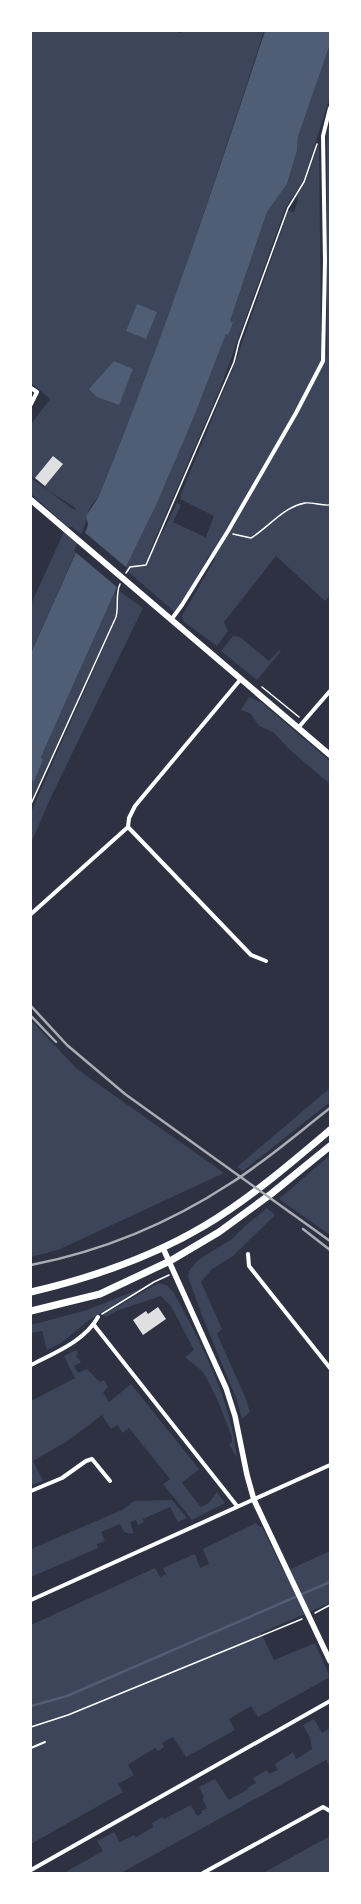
<svg xmlns="http://www.w3.org/2000/svg" width="361" height="1904" font-family="Barlow,sans-serif">
  <style>
    .green { fill: #3c4559 }
    .water { fill: #4f5d75 }
    .pier { fill: #2d3142 }
    .lines { fill: none; stroke-linecap: round; stroke-linejoin: round }
    .stream { stroke: #4f5d75; stroke-width: 2.5 }
    .building { fill: #e0e0e3 }
    .path { stroke: #fff; stroke-width: 1.5 }
    .service { stroke: #fff; stroke-width: 2 }
    .minor { stroke: #fff; stroke-width: 4 }
    .tertiary { stroke: #fff; stroke-width: 5.5 }
    .secondary { stroke: #fff; stroke-width: 6 }
    .primary { stroke: #fff; stroke-width: 7 }
    .rail { stroke: #abadb3; stroke-width: 2.5 }
  </style>
  <rect width="100%" height="100%" fill="#2d3142"/>
  <path class="green" d="M31 31H177L180 33 185 31H264C213 188 161 345 98 498 85 509 88 522 81 534L72 527H68L31 494V478L74 510 76 508 49 491 31 475V424L50 399 31 383Z
    M330 44V97L303 182 286 207 220 389 147 558 164 530 177 503 181 505 173 522 205 537V539L214 516 180 499 181 494 235 363 288 211 294 212 298 200 297 196 305 183 319 143 321 331 327 359V142L328 128H330V595L325 601 276 556 224 622 228 631 217 646 183 621 182 616 215 559 210 554 176 613 125 569C163 492 195 414 226 334H229L233 324 230 321 267 212 287 184 297 151 298 137Z
    M64 532 79 545 31 653V604Z
    M116 589C114 599 117 607 115 617L31 801V780H33L43 760 41 757Z
    M118 590 143 608 51 797 31 843V812L117 617Z
    M233 636 240 637 269 661 279 650 281 651 257 680 221 651Z
    M249 697 262 703 330 761V784L290 750 273 732 259 726 250 713 241 710Z
    M31 1020 77 1069 224 1173 58 1250 31 1257Z
    M330 1088V1102L243 1171 237 1167Z
    M330 1155V1235L279 1199Z
    M267 1208 275 1215 233 1256 212 1269 201 1282 222 1329 217 1334 246 1399 250 1412 242 1419 236 1398 203 1318 188 1277 189 1271 198 1260 232 1239 245 1226Z
    M158 1283 167 1285 174 1293C202 1345 231 1399 237 1458L229 1444 232 1442V1437L217 1399 207 1379 202 1371 185 1357 194 1350 171 1306 161 1296 116 1311 106 1317 103 1315Z
    M142 1288 88 1321 61 1343 47 1350 42 1331 31 1333V1325L87 1310Z
    M77 1350 78 1354 76 1356 81 1362 74 1366 78 1373 87 1369 100 1382 104 1380 108 1387 103 1392 109 1402 131 1384 199 1469 182 1483 201 1507 209 1503 217 1492 225 1503 192 1520 163 1484 170 1479 129 1428 123 1433 117 1425 111 1429 102 1415 66 1442 33 1461 43 1481 31 1485V1401L75 1378 64 1356Z
    M172 1500 187 1518 178 1522 170 1507 143 1519 144 1522 138 1525 136 1520 130 1522 134 1533 131 1534 124 1532 120 1524 101 1532 105 1541 97 1544 98 1548 31 1577V1549L122 1510 134 1501Z
    M256 1523 258 1526 262 1527 284 1572 330 1551V1603L261 1633 274 1660 315 1643 330 1677 258 1717 251 1706 229 1719 235 1730 186 1757 173 1737 162 1743 164 1747 158 1751 155 1748 128 1765 134 1775 118 1784 123 1792 31 1844V1625L155 1568 160 1577 166 1574 163 1568 195 1554 200 1568 209 1564 203 1549Z
    M314 1719 322 1733 330 1728V1768L326 1760 121 1873H68L67 1871 103 1851 97 1841 114 1832 120 1842 134 1835 136 1837 153 1827 152 1823 162 1817 164 1819 191 1805 197 1816 202 1813 201 1811 207 1808 202 1798 204 1797 199 1787 215 1779 229 1800 248 1789 247 1788 256 1783 253 1778 267 1770 269 1774 278 1770 275 1764 293 1752 296 1759 312 1749 310 1738 303 1725Z
    M330 1836V1873H263Z"/>
  <path class="water" d="M265 31H330V44L298 137 297 151 287 184 267 212 230 321 233 323 229 334H226L193 419 156 505 125 569 41 757 43 760 34 781 31 780V653L87 528 88 524 86 516 98 498C161 345 213 188 265 31Z
    M137 304 157 312 146 339 126 331Z
    M114 361 133 369 119 405 97 397 89 389Z"/>
  <path class="pier" d="M83 531 127 568 118 588 74 551Z"/>
  <g class="lines">
    <path class="stream" d="M31 1706 67 1696 330 1582"/>
  </g>
  <path class="building" d="M53 456 63 464 45 486 35 478Z
    M158 1307 166 1319 143 1335 133 1320 146 1311 148 1314Z"/>
  <g class="lines">
    <path class="path" d="M233 534 251 538C269 527 283 507 305 503 313 502 322 506 330 505
      M126 573 130 567 146 565 234 362 239 342 288 208 304 182 317 144
      M262 687 299 717
      M31 804 116 617C119 605 115 595 120 584
      M102 1314 154 1282 169 1275
      M315 1613 330 1605
      M31 1727 68 1715 302 1619"/>
    <path class="service" d="M31 1748 45 1742"/>
    <path class="minor" d="M31 388 37 392 31 404
      M171 620 182 605 228 531 296 413 323 361 325 261 323 136 330 108
      M298 728 330 691
      M128 827 251 955 266 961
      M31 914 128 827 129 818 135 806 240 680
      M248 1254 249 1266 330 1368
      M94 1325 237 1506
      M31 1365C54 1353 85 1341 98 1317
      M31 1491 62 1478 86 1461 92 1459 110 1481
      M31 1600 330 1465
      M31 1870 330 1701
      M203 1873 323 1807 330 1811"/>
    <path class="tertiary" d="M163 1248 226 1388 235 1416 247 1475 254 1500 330 1661"/>
    <path class="secondary" d="M31 500 330 755"/>
    <path class="primary" d="M31 1292C91 1278 150 1258 204 1226 249 1199 290 1164 330 1130
      M31 1311 100 1294 170 1261 219 1232 271 1194 330 1146"/>
    <path class="rail" d="M31 1006 67 1045 125 1094 330 1241
      M31 1016 56 1042
      M303 1229 330 1250
      M31 1265C103 1251 170 1223 231 1183 266 1161 298 1133 330 1108"/>
  </g>
  <rect width="361" height="1904" fill="none" stroke="#ffffff" stroke-width="64"/>
</svg>
